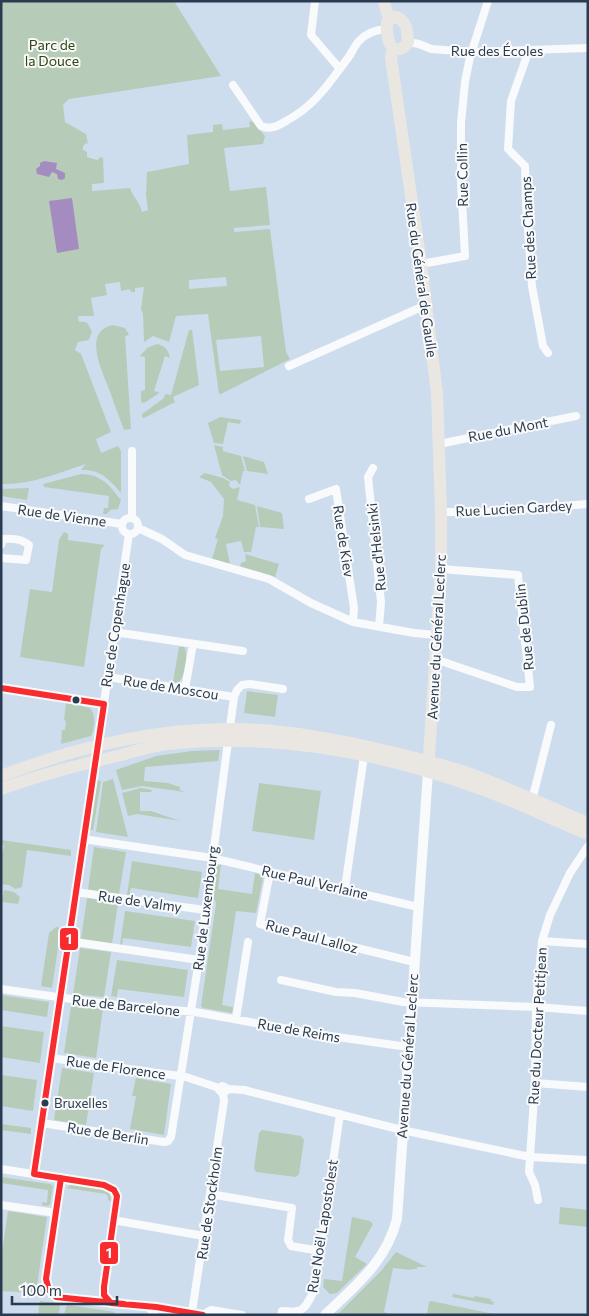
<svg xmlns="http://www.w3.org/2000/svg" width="589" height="1316" font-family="Commissioner,sans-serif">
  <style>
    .green { fill: #b6ccb8; fill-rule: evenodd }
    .water { fill: #a48cc1 }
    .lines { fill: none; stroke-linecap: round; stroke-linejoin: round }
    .minor { stroke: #f8fafc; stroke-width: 8 }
    .tertiary { stroke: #f8fafc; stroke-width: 10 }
    .primary { stroke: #eae7e3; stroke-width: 12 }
    .bus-1-casing { stroke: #fafafa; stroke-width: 10 }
    .bus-1 { stroke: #f82b2f; stroke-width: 6 }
    .bus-dot { fill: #283b50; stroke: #fafafa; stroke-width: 2 }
    .labels { text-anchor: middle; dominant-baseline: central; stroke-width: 4; stroke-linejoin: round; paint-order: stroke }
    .bus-label { font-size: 13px; fill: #283b50; stroke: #fafafa; text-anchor: start }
    .park-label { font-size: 14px; fill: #2d460f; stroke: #fafafa }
    .street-label { font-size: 14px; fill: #283b50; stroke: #fafafa }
    .line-badge { stroke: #fafafa; stroke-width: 2 }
    .badge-label { font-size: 14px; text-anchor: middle; font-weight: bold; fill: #fff }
  </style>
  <rect width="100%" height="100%" fill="#cdddee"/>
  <path class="green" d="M1 1H174L221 76 69 99 63 105 65 122 86 134 88 144 86 143 83 146V150L87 152V157L97 160 101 157 103 158 104 183 92 184V191L130 188C133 198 139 200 142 212L148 210 146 195 147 172 189 164 187 135 213 132V125L222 124 223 130 250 127 249 122 252 121 265 136 263 144 224 148 230 191 266 187 270 225 234 228V232L270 229 286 352 290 359 221 394H219L208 314 176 316 169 342 153 336 144 342 143 314 141 309 144 287 135 288V292H131L130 289 121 291 120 282 105 284 107 295 91 298 94 316H78L79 322C89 321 87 324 92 331L89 340 78 342 75 350 81 354 111 432 96 439 101 453 118 446 121 451V493C110 480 100 469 81 470L86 464C58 473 31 485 1 484ZM226 277 227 286 189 289V280ZM261 336 264 367 220 371 216 340Z
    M113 325 125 328 129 335 125 336 131 429 124 430C119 417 114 403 109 389 102 371 82 331 113 325Z
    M189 330H192L199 385 173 397 175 402 144 418 142 417V414L164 398 165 394 171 395Z
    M157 344C166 346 168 350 170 358L165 356 154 391 159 392 158 394 144 403 141 402V391L145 390V357L140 356 147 348Z
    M220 417 241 420 240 424 228 422 223 444 214 443 208 423Z
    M214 445 223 447V451L241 456 245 471H243L240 485 236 480 231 481 222 475Z
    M243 456 264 462 268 474 247 471Z
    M205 473 223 478 230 482 229 486 233 489 240 487 237 500 255 505 259 527H256L251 552H244L241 541 226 544 230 564 212 559 218 539 215 538 223 516 224 499 211 482 199 477Z
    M81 474C101 474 110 486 121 500L118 509 110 510 107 514H103L104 508H108L109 496 44 487 43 484Z
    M29 488 27 500 1 496V489Z
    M257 506 282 513 284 529 260 527Z
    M64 532 68 534V540L105 545 101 549 84 667 20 657 30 589 52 592 59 540Z
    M245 554 279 564 275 577 240 566 241 563 246 561Z
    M179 647H184C189 654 185 678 178 683L173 682Z
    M247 691 278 695 275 717 244 713Z
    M66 703 90 708C96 715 95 728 91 736L61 744 62 730H65L66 721 64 720Z
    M220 750 218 761 145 767 144 781 168 783 180 787V790L185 792 142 786 122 790 116 770 156 756 192 751Z
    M113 779 128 837 96 832 103 782Z
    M96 780 101 781 93 830H88Z
    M259 783 321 791 314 840 252 831Z
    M141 788 152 790 151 792H140V811H151L180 821 137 814 128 816 122 793Z
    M1 840 71 850V856L27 850 22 887 15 889 9 885 1 884V860L4 845 1 844Z
    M94 847 126 852 119 894 88 890Z
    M132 861 202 872 198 898 131 888 129 896 127 895Z
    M218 865H221L218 889 252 894 255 873 260 875 263 878 256 913 236 911 222 1005 233 1007 232 1013 203 1008 201 1006 216 904 215 900H211L215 868Z
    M4 890 14 892 20 897 18 904 2 902Z
    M87 898 118 903 112 944 81 939Z
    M125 911 195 921 191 947 123 938 122 945H120Z
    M56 927 61 928 52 988 41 986 49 933Z
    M80 948 111 952 104 997 73 994Z
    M117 960 188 970 184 997 118 989 117 997 111 996Z
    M1 995 49 1002 47 1017 1 1010Z
    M71 1006 103 1009 96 1058 64 1053Z
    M1 1026 44 1032 40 1063 1 1057Z
    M62 1068 94 1073 86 1125 54 1120Z
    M1 1075 37 1080 33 1111 1 1106Z
    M136 1078 171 1084 164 1135 130 1129 136 1096H132Z
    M1 1124 31 1128V1134L1 1130Z
    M262 1130 301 1136 304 1140 299 1174 296 1177 256 1172 254 1168 259 1133Z
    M1 1177 50 1184 53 1186 50 1204 48 1206 42 1205V1202L47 1203 48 1190 1 1183Z
    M71 1185 103 1189 108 1191 112 1201 108 1200V1197L106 1194 66 1188Z
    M560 1207 588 1210V1227L559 1224Z
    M8 1211 47 1217 36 1293 1 1291V1260Z
    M352 1217 370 1221 373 1224 355 1257 367 1264 337 1293 330 1294 323 1287 324 1279 342 1281Z
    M396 1252 427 1267H417V1269H412L411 1270 393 1268 384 1312 393 1315H337L381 1271Z
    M453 1294 474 1298 475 1296 491 1299V1301L494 1302 493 1305 452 1297Z
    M40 1301 58 1303 60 1306 59 1315H38Z
    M431 1301 494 1314V1315H427L429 1302Z
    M68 1305 115 1312 114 1315H64L66 1307Z"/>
  <path class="water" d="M44 161 57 163 56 169 65 173V178L62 180 58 179 57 174 52 172 49 177 37 174 36 169 40 166V163Z
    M72 198 79 249 57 253 49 201Z"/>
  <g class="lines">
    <path class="minor" d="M315 1 311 35 340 69
      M408 42 419 44 431 49 473 52 588 48
      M529 50 511 101 508 149 525 166 526 203 532 286 543 346 548 353
      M233 85 261 126C270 130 278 126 286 121 315 106 329 83 348 58 352 53 354 46 359 41 366 33 375 30 386 29
      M421 264 465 256 461 181V123L465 82 470 57 488 1
      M289 366 426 305
      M439 444 576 416
      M373 468 368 477 381 602 379 627
      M309 499 336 489 354 608 353 622
      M1 506 122 524
      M441 512H485L588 504
      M132 517V451
      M122 526a8 8 0 1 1 16 0a8 8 0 1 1-16 0Z
      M138 528 162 539 185 555 269 579 311 603 353 622 414 633 436 635
      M1 545 3 539C12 538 22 539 29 545L26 560 1 558
      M114 632 243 651
      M435 659 517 687H530L518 575 441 569
      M108 677 234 697 237 690 242 685 250 684 283 689
      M1 688 104 704
      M185 689 193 644
      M532 800 551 725
      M83 839 212 858 418 907
      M270 872 260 924 414 962
      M345 888 364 756
      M76 892 205 910
      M68 941 199 960
      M542 941 588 944
      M281 980 336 992 355 993 403 1002 536 1007 588 1011
      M1 989 107 1004 195 1012 316 1034 408 1047
      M236 1019 248 942
      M51 1058 186 1077 219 1088
      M535 1083 588 1087
      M226 1089 244 1090 402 1130 530 1157 588 1160
      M42 1123 164 1142 168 1141 171 1137 199 960 234 697
      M1 1169 104 1185 114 1190 117 1196 104 1287V1295L111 1303
      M34 1174 129 534
      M61 1178 46 1279C47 1288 49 1292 56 1297L156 1307 205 1315
      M210 1194 292 1208 288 1240 291 1246 320 1251
      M538 1200 535 1185 529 1172 535 1083 536 1007 542 941 550 915 570 873 588 846
      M1 1205 56 1213
      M113 1220 204 1236
      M148 1307 155 1315
      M192 1312 224 1101 223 1094 226 1091 225 1087 222 1086 219 1090 223 1094
      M204 1314 211 1310 242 1315
      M281 1315 282 1311C304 1313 304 1310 314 1291L340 1114"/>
    <path class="tertiary" d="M325 1315C356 1285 386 1262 397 1219L428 772"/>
    <path class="primary" d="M384 1 387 13 392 18
      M397 17C408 23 407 31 408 42 404 49 400 50 393 49 387 41 386 32 387 22L392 18Z
      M393 49 391 58 421 264 437 393 441 512V569L428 772
      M1 776C74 748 151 729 229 729 272 728 314 736 356 744 392 752 427 760 462 771 505 786 546 806 588 823
      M1 789C40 775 78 765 117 756 134 752 152 745 169 744 276 732 386 754 487 791 521 804 554 820 588 834"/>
    <defs>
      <path id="bus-1" d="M1 688 104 704
        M34 1174 104 704
        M34 1174 104 1185 114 1190 117 1196 104 1287V1295L111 1303 156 1307 203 1315
        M61 1178 46 1279 49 1290 56 1297 124 1304"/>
    </defs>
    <use href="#bus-1" class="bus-1-casing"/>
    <use href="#bus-1" class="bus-1"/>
  </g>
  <g class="bus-dot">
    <circle cx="76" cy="700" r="4.5"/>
    <circle cx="45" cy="1103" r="4.5"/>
  </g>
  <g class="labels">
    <g class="bus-label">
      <text x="54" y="1103">Bruxelles</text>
    </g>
    <g class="park-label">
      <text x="52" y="44">Parc de<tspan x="52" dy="16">la Douce</tspan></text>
    </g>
    <g class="street-label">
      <text x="497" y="50">Rue des Écoles</text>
      <text transform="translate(462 175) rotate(-91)">Rue Collin</text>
      <text transform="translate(528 228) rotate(-93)">Rue des Champs</text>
      <text transform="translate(422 280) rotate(82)">Rue du Général de Gaulle</text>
      <text transform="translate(508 429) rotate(-11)">Rue du Mont</text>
      <text transform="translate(514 508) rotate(-3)">Rue Lucien Gardey</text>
      <text transform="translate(62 515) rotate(8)">Rue de Vienne</text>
      <text transform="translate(344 541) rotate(81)">Rue de Kiev</text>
      <text transform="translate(376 547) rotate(-96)">Rue d'Helsinki</text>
      <text transform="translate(115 625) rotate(-81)">Rue de Copenhague</text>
      <text transform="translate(524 627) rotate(-96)">Rue de Dublin</text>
      <text transform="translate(436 637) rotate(-87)">Avenue du Général Leclerc</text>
      <text transform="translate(171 687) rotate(9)">Rue de Moscou</text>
      <text transform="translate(315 882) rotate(13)">Rue Paul Verlaine</text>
      <text transform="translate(140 901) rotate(8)">Rue de Valmy</text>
      <text transform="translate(205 908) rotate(-83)">Rue de Luxembourg</text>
      <text transform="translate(312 936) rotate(15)">Rue Paul Lalloz</text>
      <text transform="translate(126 1005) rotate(6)">Rue de Barcelone</text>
      <text transform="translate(537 1026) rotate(-87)">Rue du Docteur Petitjean</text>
      <text transform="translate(299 1030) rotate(10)">Rue de Reims</text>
      <text transform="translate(407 1056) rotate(-86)">Avenue du Général Leclerc</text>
      <text transform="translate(116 1067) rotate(8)">Rue de Florence</text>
      <text transform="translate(108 1133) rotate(9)">Rue de Berlin</text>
      <text transform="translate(209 1203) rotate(-82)">Rue de Stockholm</text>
      <text transform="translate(322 1226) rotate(-81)">Rue Noël Lapostolest</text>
    </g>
  </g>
  <g class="line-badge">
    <rect x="59" y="927" width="20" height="24" rx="5" fill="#f82b2f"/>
    <rect x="99" y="1241" width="20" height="24" rx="5" fill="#f82b2f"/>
  </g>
  <g class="badge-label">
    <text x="69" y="944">1</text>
    <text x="109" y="1258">1</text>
  </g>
  <rect width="589" height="1316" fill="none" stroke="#283b50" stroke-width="5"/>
  <path d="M12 1296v8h105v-8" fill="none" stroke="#283b50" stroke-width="2.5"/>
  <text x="20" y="1296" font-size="15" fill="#283b50" stroke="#fafafa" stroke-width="4" paint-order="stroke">100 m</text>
</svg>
